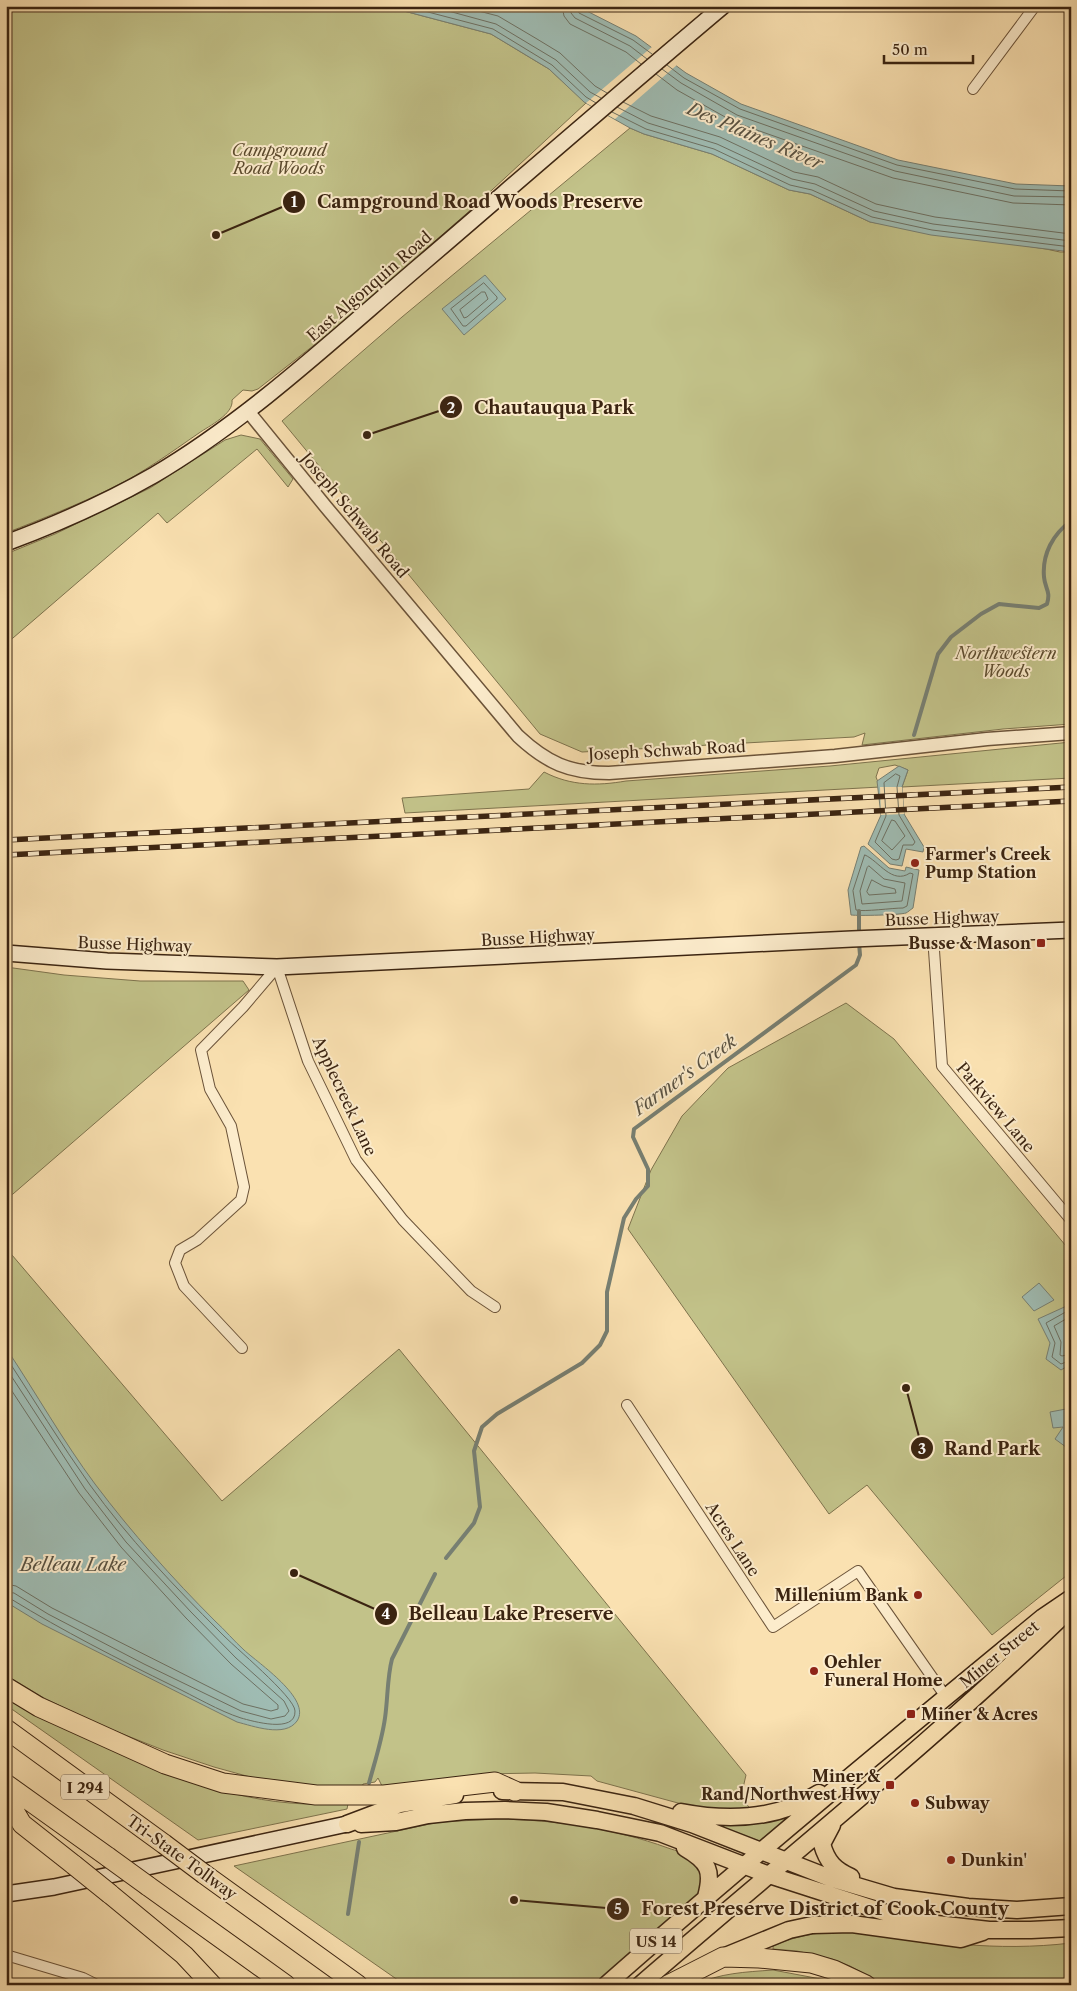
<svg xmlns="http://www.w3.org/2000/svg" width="1077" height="1991" font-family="'Libre Caslon Text',serif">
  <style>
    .green { fill: #c2c289; stroke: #7e734d }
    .water { fill: #9fbcb3; stroke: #777f72 }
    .pier { fill: #fae1b1 }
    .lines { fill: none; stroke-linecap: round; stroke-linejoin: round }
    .shore { stroke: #6d7062; stroke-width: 1 }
    .stream { stroke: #777f72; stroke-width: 4 }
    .minor-casing { stroke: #6b5339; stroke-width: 12 }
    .tertiary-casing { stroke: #6b5339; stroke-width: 15 }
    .secondary-casing { stroke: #3b2411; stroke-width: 18 }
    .primary-casing { stroke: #3b2411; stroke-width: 19 }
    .motorway-casing { stroke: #3b2411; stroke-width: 21 }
    .minor { stroke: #fceccc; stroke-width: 10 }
    .tertiary { stroke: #fceccc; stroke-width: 12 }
    .secondary { stroke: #fceccc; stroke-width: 15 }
    .primary { stroke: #fae1b1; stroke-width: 16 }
    .motorway { stroke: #fae1b1; stroke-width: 19 }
    .rail-casing { stroke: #3b2411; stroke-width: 5.5 }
    .rail { stroke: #fceccc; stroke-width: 4; stroke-dasharray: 11; stroke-linecap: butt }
    .motorway-bridge-casing { stroke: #3b2411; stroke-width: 21; stroke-linecap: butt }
    .motorway-bridge { stroke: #fae1b1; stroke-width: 19 }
    .poi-dot { fill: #8f2418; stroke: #fceccc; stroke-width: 2 }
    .labels { text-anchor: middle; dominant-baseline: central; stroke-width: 4; stroke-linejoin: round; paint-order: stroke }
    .shield { fill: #fceccc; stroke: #756049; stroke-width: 1 }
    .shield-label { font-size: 15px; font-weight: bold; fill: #3b2411 }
    .park-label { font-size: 16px; font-style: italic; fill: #5d4c2f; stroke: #fceccc }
    .street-label { font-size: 16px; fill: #3b2411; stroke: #fceccc }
    .poi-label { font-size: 16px; font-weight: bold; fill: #3b2411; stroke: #fceccc; text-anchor: start }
    .water-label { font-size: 18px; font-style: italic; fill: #595242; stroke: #fceccc }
    .leader { fill: none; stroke: #3b2411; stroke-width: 2 }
    .callout-dot { fill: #3b2411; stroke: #fceccc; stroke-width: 2 }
    .mark-label { font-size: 15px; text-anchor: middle; font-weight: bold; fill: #fff }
    .callout-label { font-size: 18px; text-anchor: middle; font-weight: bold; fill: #3b2411; stroke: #fceccc; stroke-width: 4; stroke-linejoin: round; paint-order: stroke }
  </style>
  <rect width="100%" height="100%" fill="#fae1b1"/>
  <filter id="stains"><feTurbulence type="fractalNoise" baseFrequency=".004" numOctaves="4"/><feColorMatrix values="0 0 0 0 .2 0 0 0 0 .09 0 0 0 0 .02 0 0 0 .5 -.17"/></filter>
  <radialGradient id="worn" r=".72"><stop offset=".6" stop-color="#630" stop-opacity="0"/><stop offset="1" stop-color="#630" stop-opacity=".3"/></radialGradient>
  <path class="green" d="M6 6H370L404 11 491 34 549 69 586 103 466 214 332 331 258 389 252 391 243 390 232 400C234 414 209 426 199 433 170 453 143 473 112 488 77 505 42 519 6 533Z
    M630 128 644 134 712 154 789 190 810 194 870 222 1046 249 1060 252H1071V724L1003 729 862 745 865 733 854 737 582 752 540 734 282 421 402 317Z
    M241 435 260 439 293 479 288 487 257 449 167 523 158 513 6 644V554L55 534 150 488 225 440Z
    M1071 742V778L902 787 908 770 895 765 879 768 876 777 880 787 405 813 402 798 529 789 544 772C571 786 597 786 626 781L830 766Z
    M6 967 64 975 140 981H243L249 990 6 1200Z
    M846 1003 894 1039 1071 1252V1572L992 1635 867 1485 829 1514 628 1229 651 1170 682 1116 728 1068Z
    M6 1248 222 1501 399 1349 746 1775 741 1797 752 1811 700 1809 597 1781 591 1776 535 1773 484 1774 383 1788 378 1778 375 1782 363 1784 361 1791 261 1780 214 1767 163 1750 100 1725 44 1698 6 1675Z
    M6 1697C25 1709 44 1718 64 1727 131 1761 215 1797 290 1803 309 1805 329 1804 348 1804L347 1809 198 1840 6 1705Z
    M787 1817V1819L762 1842 717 1825 763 1823Z
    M498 1819C556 1820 613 1828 668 1848 676 1851 688 1853 693 1858 704 1869 703 1885 696 1897L599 1985H405L234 1866 439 1822Z
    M856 1930C929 1942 996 1952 1071 1943V1985H885L850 1966 832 1959 797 1951 773 1949V1946C802 1933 825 1932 856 1930Z
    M773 1970 826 1980 840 1985H695C719 1973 746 1972 773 1970Z"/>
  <path class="water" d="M370 6H577L636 36 686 73 741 104 898 160 1016 184 1071 186V252L931 235 870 222 810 194 789 190 712 154 644 134 630 128 584 102 549 69 491 34 404 11Z
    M485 275 506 299 464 335 442 309Z
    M899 766 908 770 902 787 904 814 924 847 923 852 906 849 902 866 890 864 868 844 881 815 877 781Z
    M864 846 889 868 905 871 906 867 919 870 913 908C910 910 908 912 906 913 899 915 859 916 851 915L848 890 861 847Z
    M1039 1283 1054 1300 1034 1311 1022 1297Z
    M1071 1304V1364L1061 1370 1046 1359 1050 1343 1038 1319Z
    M6 1348C36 1393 63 1441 95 1484 132 1533 172 1578 215 1621 225 1630 234 1641 244 1650 258 1663 312 1699 297 1721 285 1738 253 1726 237 1722L42 1624 6 1602Z
    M1066 1409 1068 1422 1071 1424 1070 1450 1055 1439 1063 1427 1053 1428 1050 1412Z"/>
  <path class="pier" d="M653 46 678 64 615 119 586 103Z
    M880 787H902L904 814 881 815Z"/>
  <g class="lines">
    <path class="shore" d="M405 6 493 29 552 65 586 97 596 103
      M430 6 496 24 556 60 590 92 601 98
      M459 6 498 16 537 39 560 53 595 86 607 93
      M562 6 564 16 570 24 626 52 641 64
      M570 6 571 13 575 18 630 46 647 59
      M576 6 579 13 633 40 652 54
      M667 65 684 78 740 109 897 165 1015 189 1071 191
      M662 69 681 83 737 115 895 171 1014 196 1071 197
      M656 74 677 90 734 122 893 178 1013 203 1071 205
      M623 102 651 116 720 137 794 172 818 177 876 204 935 217 1071 234
      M617 107 648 123 717 144 792 179 815 184 874 211 933 224 1071 241
      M612 112 646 129 714 149 790 185 812 190 872 217 932 230 1071 247
      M484 283 497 297V299L466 326H463L451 309Z
      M482 292H485L488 299 467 317 464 318 460 310Z
      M896 774 900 776 897 787 899 815 915 842 913 845H903L899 859 896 860 892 859 875 842 886 816 884 783Z
      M892 820 895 821 905 836 892 850 882 841Z
      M865 855C879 861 892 885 910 873L913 874 907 906 903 908C892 908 864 912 856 910L853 891Z
      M869 866 884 879 905 883 902 901 862 904 860 891 867 868Z
      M872 880 883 886 895 889 896 893 869 895 867 892Z
      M1071 1309 1046 1323 1055 1343 1052 1357 1061 1364 1071 1360
      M1071 1316 1054 1326 1061 1342 1060 1355 1062 1356 1071 1354
      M6 1357C34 1400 61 1444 90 1485 128 1538 174 1586 220 1632 233 1646 295 1697 295 1711 296 1734 252 1721 241 1718 219 1711 194 1696 173 1686 118 1659 63 1631 11 1599L6 1598
      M6 1368 85 1489 126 1542 191 1612 236 1658 284 1701 289 1711 285 1716 271 1719 241 1711 144 1664 48 1614 14 1593 6 1592
      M6 1382 79 1493 121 1547 186 1618 231 1664 278 1705V1709L271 1711 243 1704 52 1608 16 1586 6 1584"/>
    <path class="stream" d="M914 735 938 654 951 637 981 614 999 604 1039 608 1047 604C1051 591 1045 589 1044 577 1042 554 1053 534 1071 521
      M859 936V911
      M446 1558 474 1523 480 1507 474 1451 482 1427 497 1414 582 1363 600 1345 607 1331V1292L624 1218 636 1199 648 1186V1169L633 1137 634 1129 856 965 860 955 859 943
      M369 1783C375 1761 382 1740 385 1718 388 1698 387 1678 392 1659L435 1574
      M348 1914 359 1842"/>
    <defs>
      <path id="minor" d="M973 89 1035 6
        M933 936 942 1066 1071 1220
        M277 967 308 1061 356 1160 403 1220 471 1291 495 1307
        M242 1348 184 1286 175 1263 180 1250 197 1240 241 1200 244 1187 231 1126 210 1089 201 1050 243 1007 277 967
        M627 1405 773 1627 858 1571 946 1697
        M6 1955 83 1978 97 1985"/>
      <path id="tertiary" d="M247 410 326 507 518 736C547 763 569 773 609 773L835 756 987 739 1071 733"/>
      <path id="secondary" d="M6 543C57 524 107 502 154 475 252 417 337 336 424 262 523 177 622 91 723 6
        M6 953 107 961 277 967 852 939 1071 930
        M6 1894 54 1887 347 1824"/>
      <path id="primary" d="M502 1791 563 1792 634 1806 692 1824 830 1878 894 1897 968 1907 1017 1910 1071 1906
        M681 1812C728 1821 777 1820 819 1793
        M347 1824 400 1804 455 1795
        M361 1824 396 1822 428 1815 465 1811 505 1810 546 1812 597 1820 660 1833 769 1875 893 1915 928 1923 989 1930H1031L1071 1928
        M832 1825 822 1844C827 1862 835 1870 851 1877
        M685 1848C709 1862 713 1871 706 1897
        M723 1957 789 1930 812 1925 852 1924 961 1939 983 1932
        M606 1985C749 1859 896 1738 1043 1617L1071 1598
        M640 1985C784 1860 934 1741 1071 1608"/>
      <path id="motorway" d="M6 1687 39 1707 165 1764 223 1783 316 1795H384L495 1782 515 1791
        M6 1729 164 1844
        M6 1784 108 1857
        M6 1797 22 1824 74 1865
        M204 1874 358 1985
        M148 1886 286 1985
        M110 1894 184 1955 212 1985
        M668 1985 723 1957 759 1958 811 1963 834 1970 866 1985"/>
    </defs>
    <use href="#minor" class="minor-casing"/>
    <use href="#tertiary" class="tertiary-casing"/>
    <use href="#secondary" class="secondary-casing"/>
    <use href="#primary" class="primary-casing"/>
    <use href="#motorway" class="motorway-casing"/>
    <use href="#minor" class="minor"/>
    <use href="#tertiary" class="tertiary"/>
    <use href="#secondary" class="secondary"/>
    <use href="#primary" class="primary"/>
    <use href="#motorway" class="motorway"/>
    <defs>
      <path id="rail" d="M6 840 1071 787
        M6 855 1071 801"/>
    </defs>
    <use href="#rail" class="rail-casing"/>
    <use href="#rail" class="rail"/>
    <defs>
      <path id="motorway-bridge" d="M164 1844 204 1874
        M108 1857 148 1886
        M74 1865 110 1894"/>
    </defs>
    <use href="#motorway-bridge" class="motorway-bridge-casing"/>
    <use href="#motorway-bridge" class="motorway-bridge"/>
  </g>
  <g class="poi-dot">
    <circle cx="915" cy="863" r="5"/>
    <rect x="1036" y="938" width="10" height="10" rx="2.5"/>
    <circle cx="918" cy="1595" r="5"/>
    <circle cx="814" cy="1671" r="5"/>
    <rect x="906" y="1709" width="10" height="10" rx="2.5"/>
    <rect x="885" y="1780" width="10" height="10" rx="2.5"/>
    <circle cx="915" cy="1803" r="5"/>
    <circle cx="951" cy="1860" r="5"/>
  </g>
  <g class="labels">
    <g class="shield">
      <rect x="61" y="1774.5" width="48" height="25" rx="4"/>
      <rect x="630" y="1928.5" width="52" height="25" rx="4"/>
    </g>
    <g class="shield-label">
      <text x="85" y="1787">I 294</text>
      <text x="656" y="1941">US 14</text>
    </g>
    <g class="park-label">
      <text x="279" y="150">Campground<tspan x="279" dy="18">Road Woods</tspan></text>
      <text x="1006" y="653">Northwestern<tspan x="1006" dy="18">Woods</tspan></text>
    </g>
    <g class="street-label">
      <text transform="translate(369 286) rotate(-41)">East Algonquin Road</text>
      <text transform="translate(355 515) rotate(50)">Joseph Schwab Road</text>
      <text transform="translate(667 750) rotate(-3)">Joseph Schwab Road</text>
      <text transform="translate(942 918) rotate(-2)">Busse Highway</text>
      <text transform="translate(538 937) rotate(-3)">Busse Highway</text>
      <text transform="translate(135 944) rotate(2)">Busse Highway</text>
      <text transform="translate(345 1096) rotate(65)">Applecreek Lane</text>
      <text transform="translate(996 1107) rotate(50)">Parkview Lane</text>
      <text transform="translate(733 1539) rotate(57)">Acres Lane</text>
      <text transform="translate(999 1654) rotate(-39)">Miner Street</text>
      <text transform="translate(182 1857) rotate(36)">Tri-State Tollway</text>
    </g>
    <g class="poi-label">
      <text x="925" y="854">Farmer's Creek<tspan x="925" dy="18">Pump Station</tspan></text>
      <text x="1031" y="943" text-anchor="end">Busse &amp; Mason</text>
      <text x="908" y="1595" text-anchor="end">Millenium Bank</text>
      <text x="824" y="1662">Oehler<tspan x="824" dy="18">Funeral Home</tspan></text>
      <text x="921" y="1714">Miner &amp; Acres</text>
      <text x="880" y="1776" text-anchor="end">Miner &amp;<tspan x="880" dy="18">Rand/Northwest Hwy</tspan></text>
      <text x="925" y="1803">Subway</text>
      <text x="961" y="1860">Dunkin'</text>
    </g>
    <g class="water-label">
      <text transform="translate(755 136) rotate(23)">Des Plaines River</text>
      <text transform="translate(685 1075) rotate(-36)">Farmer's Creek</text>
      <text x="73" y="1565">Belleau Lake</text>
    </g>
  </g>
  <path class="leader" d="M216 235L294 202M367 435L451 407M906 1388L922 1448M294 1573L386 1614M514 1900L618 1909"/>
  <g class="callout-dot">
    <circle cx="216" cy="235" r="5"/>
    <circle cx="367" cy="435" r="5"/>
    <circle cx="906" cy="1388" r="5"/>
    <circle cx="294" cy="1573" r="5"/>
    <circle cx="514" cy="1900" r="5"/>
    <circle cx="294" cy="202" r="12"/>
    <circle cx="451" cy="407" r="12"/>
    <circle cx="922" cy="1448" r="12"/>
    <circle cx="386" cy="1614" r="12"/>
    <circle cx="618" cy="1909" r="12"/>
  </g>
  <g class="mark-label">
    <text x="294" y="207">1</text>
    <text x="451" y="413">2</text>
    <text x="922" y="1454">3</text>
    <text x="386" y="1619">4</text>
    <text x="618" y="1914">5</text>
  </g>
  <g class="callout-label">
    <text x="480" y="208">Campground Road Woods Preserve</text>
    <text x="554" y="414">Chautauqua Park</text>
    <text x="992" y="1455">Rand Park</text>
    <text x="511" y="1620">Belleau Lake Preserve</text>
    <text x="825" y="1915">Forest Preserve District of Cook County</text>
  </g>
  <rect width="1077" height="1991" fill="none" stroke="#fae1b1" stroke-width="25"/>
  <rect x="8" y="8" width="1062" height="1976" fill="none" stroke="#3b2411" stroke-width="2.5"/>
  <rect x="12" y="12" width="1052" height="1966" fill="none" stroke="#3b2411"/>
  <path d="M884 55v8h89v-8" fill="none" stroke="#3b2411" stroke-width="2.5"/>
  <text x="892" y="55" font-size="15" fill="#3b2411" stroke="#fceccc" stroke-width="4" paint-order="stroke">50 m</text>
  <rect width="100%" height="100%" filter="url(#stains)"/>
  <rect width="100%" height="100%" fill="url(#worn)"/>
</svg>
